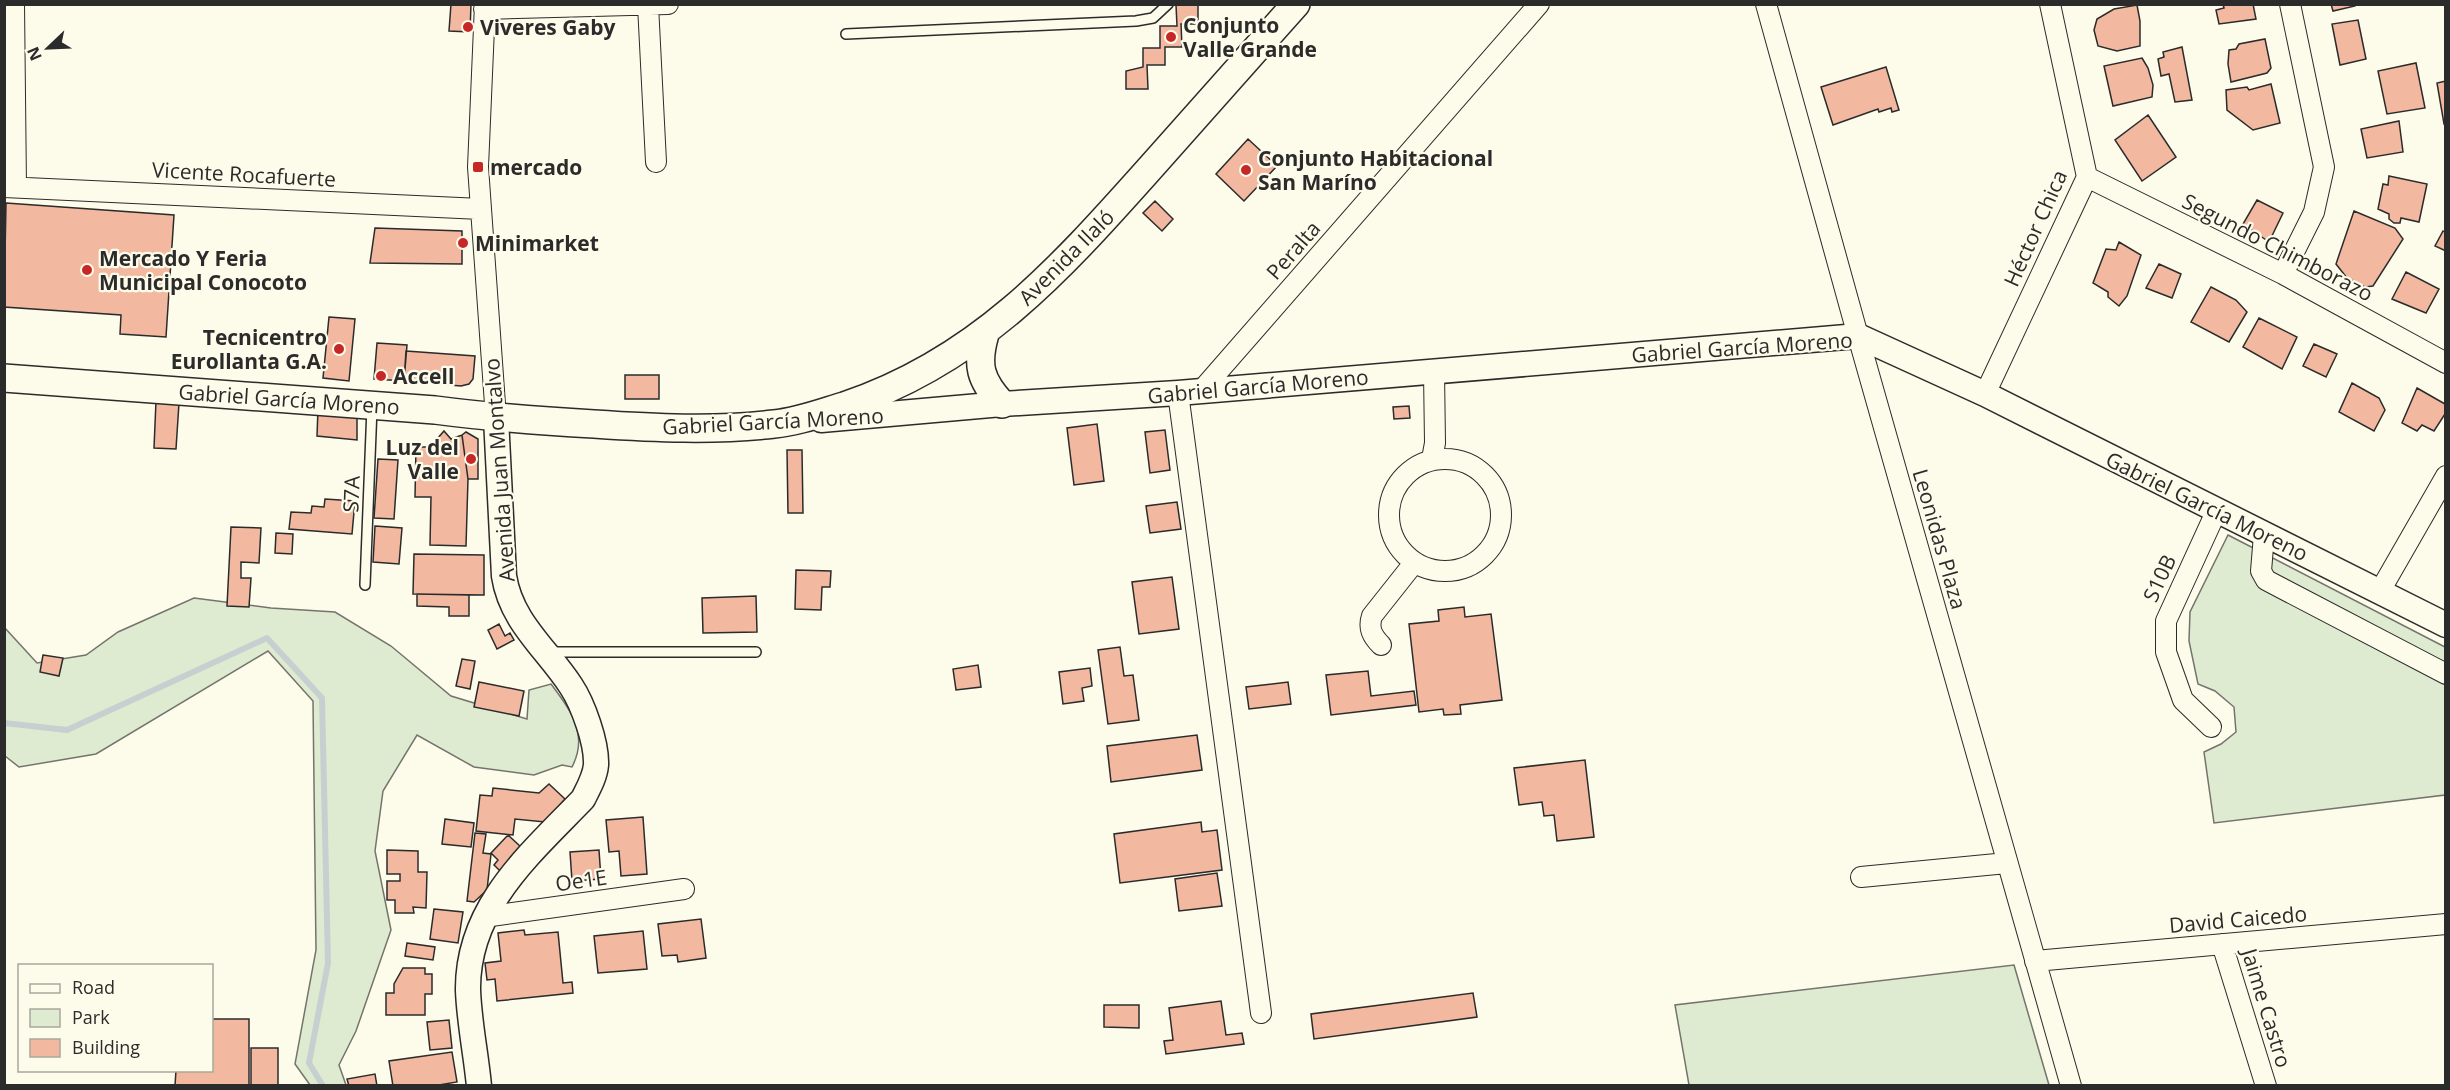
<svg xmlns="http://www.w3.org/2000/svg" width="2450" height="1090" font-family="'Open Sans',sans-serif">
  <style>
    .green { fill: #deebd1; stroke: #74746e; stroke-width: 1.5 }
    .lines { fill: none; stroke-linecap: round; stroke-linejoin: round }
    .stream { stroke: #c7d0d0; stroke-width: 6 }
    .building { fill: #f2b8a0; stroke: #2b2b2b; stroke-width: 1.5 }
    .service-casing { stroke: #2b2b2b; stroke-width: 12 }
    .minor-casing { stroke: #2b2b2b; stroke-width: 22 }
    .tertiary-casing { stroke: #2b2b2b; stroke-width: 27 }
    .secondary-casing { stroke: #2b2b2b; stroke-width: 30 }
    .service { stroke: #fdfbea; stroke-width: 9 }
    .minor { stroke: #fdfbea; stroke-width: 20 }
    .tertiary { stroke: #fdfbea; stroke-width: 24 }
    .secondary { stroke: #fdfbea; stroke-width: 27 }
    .poi-dot { fill: #c62828; stroke: #fdfbea; stroke-width: 2 }
    .labels { text-anchor: middle; dominant-baseline: central; stroke-width: 4.5; stroke-linejoin: round; paint-order: stroke }
    .poi-label { font-size: 21px; font-weight: bold; fill: #2b2b2b; stroke: #fdfbea; text-anchor: start }
    .street-label { font-size: 21px; fill: #2b2b2b; stroke: #fdfbea }
  </style>
  <rect width="100%" height="100%" fill="#fdfbea"/>
  <path class="green" d="M2228 535 2445 647V795L2214 823 2204 752 2221 744 2236 732 2234 707 2215 691 2198 684 2189 641 2190 612Z
    M194 598 271 608 335 612 391 646 451 696 527 719 529 690 551 684C571 711 589 734 572 767L562 765 534 775 474 767 417 735 383 791 375 851 391 930 356 1031 339 1065 346 1085H310L295 1064 316 950 313 701 268 651 96 754 19 767 5 756 4 627 37 663 86 655 118 632Z
    M2014 965 2049 1085H1689L1675 1005Z"/>
  <g class="lines">
    <path class="stream" d="M4 723 67 730 267 638 322 698 328 963 309 1063 323 1086"/>
  </g>
  <path class="building" d="M451 4H471L470 32 449 31Z
    M1198 4V24H1181L1182 47H1165V65H1147L1148 89H1126V71L1143 67V48H1160V26H1177L1176 5Z
    M2223 4H2253L2256 19 2219 24 2216 10 2224 8Z
    M2331 4H2355V6L2333 11Z
    M2137 5 2140 21V46L2117 51 2098 46 2094 30 2097 19 2114 9Z
    M2358 20 2366 59 2340 65 2332 24Z
    M2265 39 2271 68 2267 73 2231 82 2228 64 2229 50 2236 49 2239 44Z
    M2182 47 2192 100 2175 102 2169 74 2161 76 2158 59 2164 57 2163 52Z
    M2142 58 2148 68 2153 85 2152 97 2113 106 2104 66Z
    M2416 63 2425 108 2387 114 2378 71Z
    M1886 67 1899 110 1892 112 1891 108 1879 112 1878 109 1833 125 1821 87Z
    M2446 81V123L2444 124 2437 83Z
    M2271 84 2280 123 2253 130 2227 110 2226 90 2247 87 2249 90Z
    M2148 115 2176 157 2142 181 2115 140Z
    M2399 121 2403 152 2367 158 2361 129Z
    M1248 139 1277 166 1244 201 1216 174Z
    M2389 176 2427 184 2419 222 2401 218 2400 223H2394L2389 219V214L2378 209 2383 184 2388 185Z
    M2257 200 2283 213 2269 242 2243 224Z
    M1155 201 1173 219 1162 231 1143 213Z
    M6 203 174 215 166 337 120 334 121 315 4 307Z
    M2354 211 2395 228 2403 239 2373 286 2365 287 2347 278 2336 264Z
    M375 228 462 231V264L370 263Z
    M2443 231 2446 233V251L2435 246Z
    M2119 242 2141 255 2127 296 2119 306 2108 297V292L2093 283 2106 249 2116 250Z
    M2159 264 2181 274 2172 298 2146 288Z
    M2406 272 2439 289 2426 313 2392 299Z
    M2211 287 2236 300 2247 312 2229 342 2191 322Z
    M329 317 355 319 349 381 323 378Z
    M2259 318 2297 337 2282 369 2243 347Z
    M377 343 407 345 404 381 374 379Z
    M2314 344 2337 354 2326 377 2303 366Z
    M406 351 475 356 473 379 469 384 461 386 404 381Z
    M625 375H659V399H625Z
    M2352 383 2379 398 2385 410 2374 431 2339 412Z
    M2417 388 2445 404V414L2434 431 2422 425 2417 431 2402 423Z
    M156 401 179 403 176 449 154 448Z
    M1409 406 1410 418 1394 419 1393 407Z
    M318 409 353 414 357 418V440L317 436Z
    M1097 424 1104 481 1074 485 1067 428Z
    M1165 430 1170 470 1150 473 1145 432Z
    M444 431 451 439 462 435 468 479 466 546 430 545 431 497H415L416 447H430Z
    M466 432 478 439V479H468L462 435Z
    M787 450H802L803 513H788Z
    M378 459 398 460 394 519 374 518Z
    M325 499 355 501 352 534 289 529 291 512 311 513 312 506 324 507Z
    M1177 502 1181 529 1150 533 1146 506Z
    M375 526 402 528 399 564 373 562Z
    M231 527 261 528 259 563 241 562V578H251L249 607 227 606Z
    M276 533 293 534 292 554 275 553Z
    M414 554 484 555V595L413 594Z
    M796 570 831 571 830 587H822L821 610 795 609Z
    M1172 577 1179 629 1139 634 1132 582Z
    M417 594 469 595V616H449V607L417 606Z
    M756 596 757 632 703 633 702 598Z
    M1464 607 1465 617 1491 614 1502 700 1460 705 1461 714 1444 715 1443 709 1419 712 1409 624 1439 621 1438 610Z
    M499 624 505 636 510 633 514 640 497 649 488 630Z
    M1120 647 1124 676 1133 675 1139 720 1108 724 1098 650Z
    M43 655 63 658 59 676 40 672Z
    M462 659 475 661 470 689 456 686Z
    M978 665 981 687 956 690 953 669Z
    M1090 668 1092 686 1082 688 1084 701 1063 704 1059 672Z
    M1368 671 1371 696 1414 691 1416 705 1331 715 1326 675Z
    M479 682 524 691 519 716 474 707Z
    M1288 682 1291 704 1249 709 1246 687Z
    M1197 735 1202 770 1111 782 1107 746Z
    M1585 760 1594 837 1557 841 1554 815 1544 816 1542 802 1519 805 1514 768Z
    M549 784 565 799 545 822 515 819 513 835 476 831 480 795 492 796 493 788 539 793Z
    M643 817 647 874 621 876 619 851 609 852 606 820Z
    M445 819 474 823 471 847 442 844Z
    M1201 822 1202 832 1217 830 1222 870 1120 883 1114 834Z
    M475 833 486 834 483 853 491 854 487 890 474 902 467 901Z
    M508 835 521 847 500 871 494 865 498 860 491 853Z
    M387 850 418 851V872H427L426 908 413 907 414 913H395V900H387V881H400V874H387Z
    M599 850 601 879 572 881 570 852Z
    M1217 873 1222 906 1179 911 1175 879Z
    M434 909 463 912 458 943 430 939Z
    M701 919 706 958 678 962 677 955 662 956 658 924Z
    M524 930 525 935 558 932 563 983 572 982 573 993 497 1001 495 979 487 980 485 963 501 961 498 933Z
    M643 931 647 969 598 973 594 936Z
    M407 943 435 947 433 960 405 956Z
    M403 968H425V974H432V994H425V1015H386V993H394V984Z
    M1473 993 1477 1017 1314 1039 1311 1014Z
    M1221 1001 1226 1035 1242 1033 1244 1044 1166 1054 1164 1041 1173 1040 1169 1008Z
    M1104 1005H1139V1028L1104 1027Z
    M212 1019H249V1086H175L176 1070H212Z
    M449 1020 452 1048 430 1050 427 1022Z
    M251 1048H278V1086H251Z
    M452 1052 457 1082 433 1086H393L389 1061Z
    M375 1074 377 1086H349L347 1079Z"/>
  <g class="lines">
    <defs>
      <path id="service" d="M846 34 1136 21 1153 18 1168 4
        M365 585 372 407
        M549 652H756"/>
      <path id="minor" d="M14 4 16 187
        M485 4 478 167 496 418
        M1766 4 1858 336 2071 1086
        M648 5 656 162
        M484 9 668 4
        M2087 177 2283 274 2446 363
        M4 187 481 209
        M2283 274 2314 212 2324 167 2290 4
        M1201 391 1539 4
        M1178 393 1261 1013
        M1985 394 2087 177 2050 4
        M1389 515a56 56 0 1 1 112 0a56 56 0 1 1-112 0Z
        M1432 459 1435 443 1434 372
        M2264 535 2261 571 2266 580 2446 674
        M2380 591 2446 476
        M1381 645C1372 636 1368 628 1372 616L1414 563
        M2211 727 2183 700 2166 652V621L2216 512
        M1861 877 2007 863
        M484 917 684 889
        M2222 944 2266 1086
        M2035 961 2446 924"/>
      <path id="tertiary" d="M821 420 1002 404 1178 393 1858 336 1985 394 2446 625
        M479 1086C476 1054 469 1021 468 990 467 907 530 854 583 799 588 789 595 777 596 765 597 743 583 704 571 686 547 649 511 622 504 576L496 418"/>
      <path id="secondary" d="M985 334C976 365 980 380 1002 404
        M4 378 435 410C488 417 541 421 594 424 654 428 714 431 774 424 797 422 821 413 844 406 979 361 1060 269 1152 166 1200 112 1248 58 1296 4"/>
    </defs>
    <use href="#service" class="service-casing"/>
    <use href="#minor" class="minor-casing"/>
    <use href="#tertiary" class="tertiary-casing"/>
    <use href="#secondary" class="secondary-casing"/>
    <use href="#service" class="service"/>
    <use href="#minor" class="minor"/>
    <use href="#tertiary" class="tertiary"/>
    <use href="#secondary" class="secondary"/>
  </g>
  <g class="poi-dot">
    <circle cx="468" cy="27" r="6"/>
    <circle cx="1171" cy="37" r="6"/>
    <rect x="472" y="161" width="12" height="12" rx="3"/>
    <circle cx="1246" cy="170" r="6"/>
    <circle cx="463" cy="243" r="6"/>
    <circle cx="87" cy="270" r="6"/>
    <circle cx="339" cy="349" r="6"/>
    <circle cx="381" cy="376" r="6"/>
    <circle cx="471" cy="459" r="6"/>
  </g>
  <g class="labels">
    <g class="poi-label">
      <text x="1183" y="25">Conjunto<tspan x="1183" dy="24">Valle Grande</tspan></text>
      <text x="480" y="27">Viveres Gaby</text>
      <text x="1258" y="158">Conjunto Habitacional<tspan x="1258" dy="24">San Maríno</tspan></text>
      <text x="490" y="167">mercado</text>
      <text x="475" y="243">Minimarket</text>
      <text x="99" y="258">Mercado Y Feria<tspan x="99" dy="24">Municipal Conocoto</tspan></text>
      <text x="327" y="337" text-anchor="end">Tecnicentro<tspan x="327" dy="24">Eurollanta G.A.</tspan></text>
      <text x="393" y="376">Accell</text>
      <text x="459" y="447" text-anchor="end">Luz del<tspan x="459" dy="24">Valle</tspan></text>
    </g>
    <g class="street-label">
      <text transform="translate(244 174) rotate(3)">Vicente Rocafuerte</text>
      <text transform="translate(2035 228) rotate(-66)">Héctor Chica</text>
      <text transform="translate(2278 247) rotate(27)">Segundo Chimborazo</text>
      <text transform="translate(1293 250) rotate(-49)">Peralta</text>
      <text transform="translate(1066 257) rotate(-45)">Avenida Ilaló</text>
      <text transform="translate(1742 347) rotate(-4)">Gabriel García Moreno</text>
      <text transform="translate(1258 386) rotate(-5)">Gabriel García Moreno</text>
      <text transform="translate(289 399) rotate(4)">Gabriel García Moreno</text>
      <text transform="translate(773 421) rotate(-3)">Gabriel García Moreno</text>
      <text transform="translate(499 470) rotate(-94)">Avenida Juan Montalvo</text>
      <text transform="translate(351 494) rotate(-88)">S7A</text>
      <text transform="translate(2207 506) rotate(26)">Gabriel García Moreno</text>
      <text transform="translate(1940 539) rotate(74)">Leonidas Plaza</text>
      <text transform="translate(2159 578) rotate(-65)">S10B</text>
      <text transform="translate(581 880) rotate(-8)">Oe1E</text>
      <text transform="translate(2238 919) rotate(-5)">David Caicedo</text>
      <text transform="translate(2267 1008) rotate(73)">Jaime Castro</text>
    </g>
  </g>
  <rect width="2450" height="1090" fill="none" stroke="#2b2b2b" stroke-width="12"/>
  <rect x="18" y="964" width="195" height="108" fill="#fdfbea" stroke="#a9a89e" stroke-width="1.5"/>
  <rect x="30" y="984" width="30" height="9" fill="#fdfbea" stroke="#a9a89e" stroke-width="1.5"/>
  <text x="72" y="994" font-size="18" fill="#2b2b2b">Road</text>
  <rect x="30" y="1009" width="30" height="18" fill="#deebd1" stroke="#a9a89e" stroke-width="1.5"/>
  <text x="72" y="1024" font-size="18" fill="#2b2b2b">Park</text>
  <rect x="30" y="1039" width="30" height="18" fill="#f2b8a0" stroke="#a9a89e" stroke-width="1.5"/>
  <text x="72" y="1054" font-size="18" fill="#2b2b2b">Building</text>
  <g transform="translate(48 48) rotate(247)" stroke="#fdfbea" stroke-width="4.5" paint-order="stroke">
  <path d="M0-4.5L10 22L0 15L-10 22Z" fill="#2b2b2b"/>
  <text y="-9" font-size="16" font-weight="bold" text-anchor="middle" fill="#2b2b2b">N</text>
  </g>
</svg>
